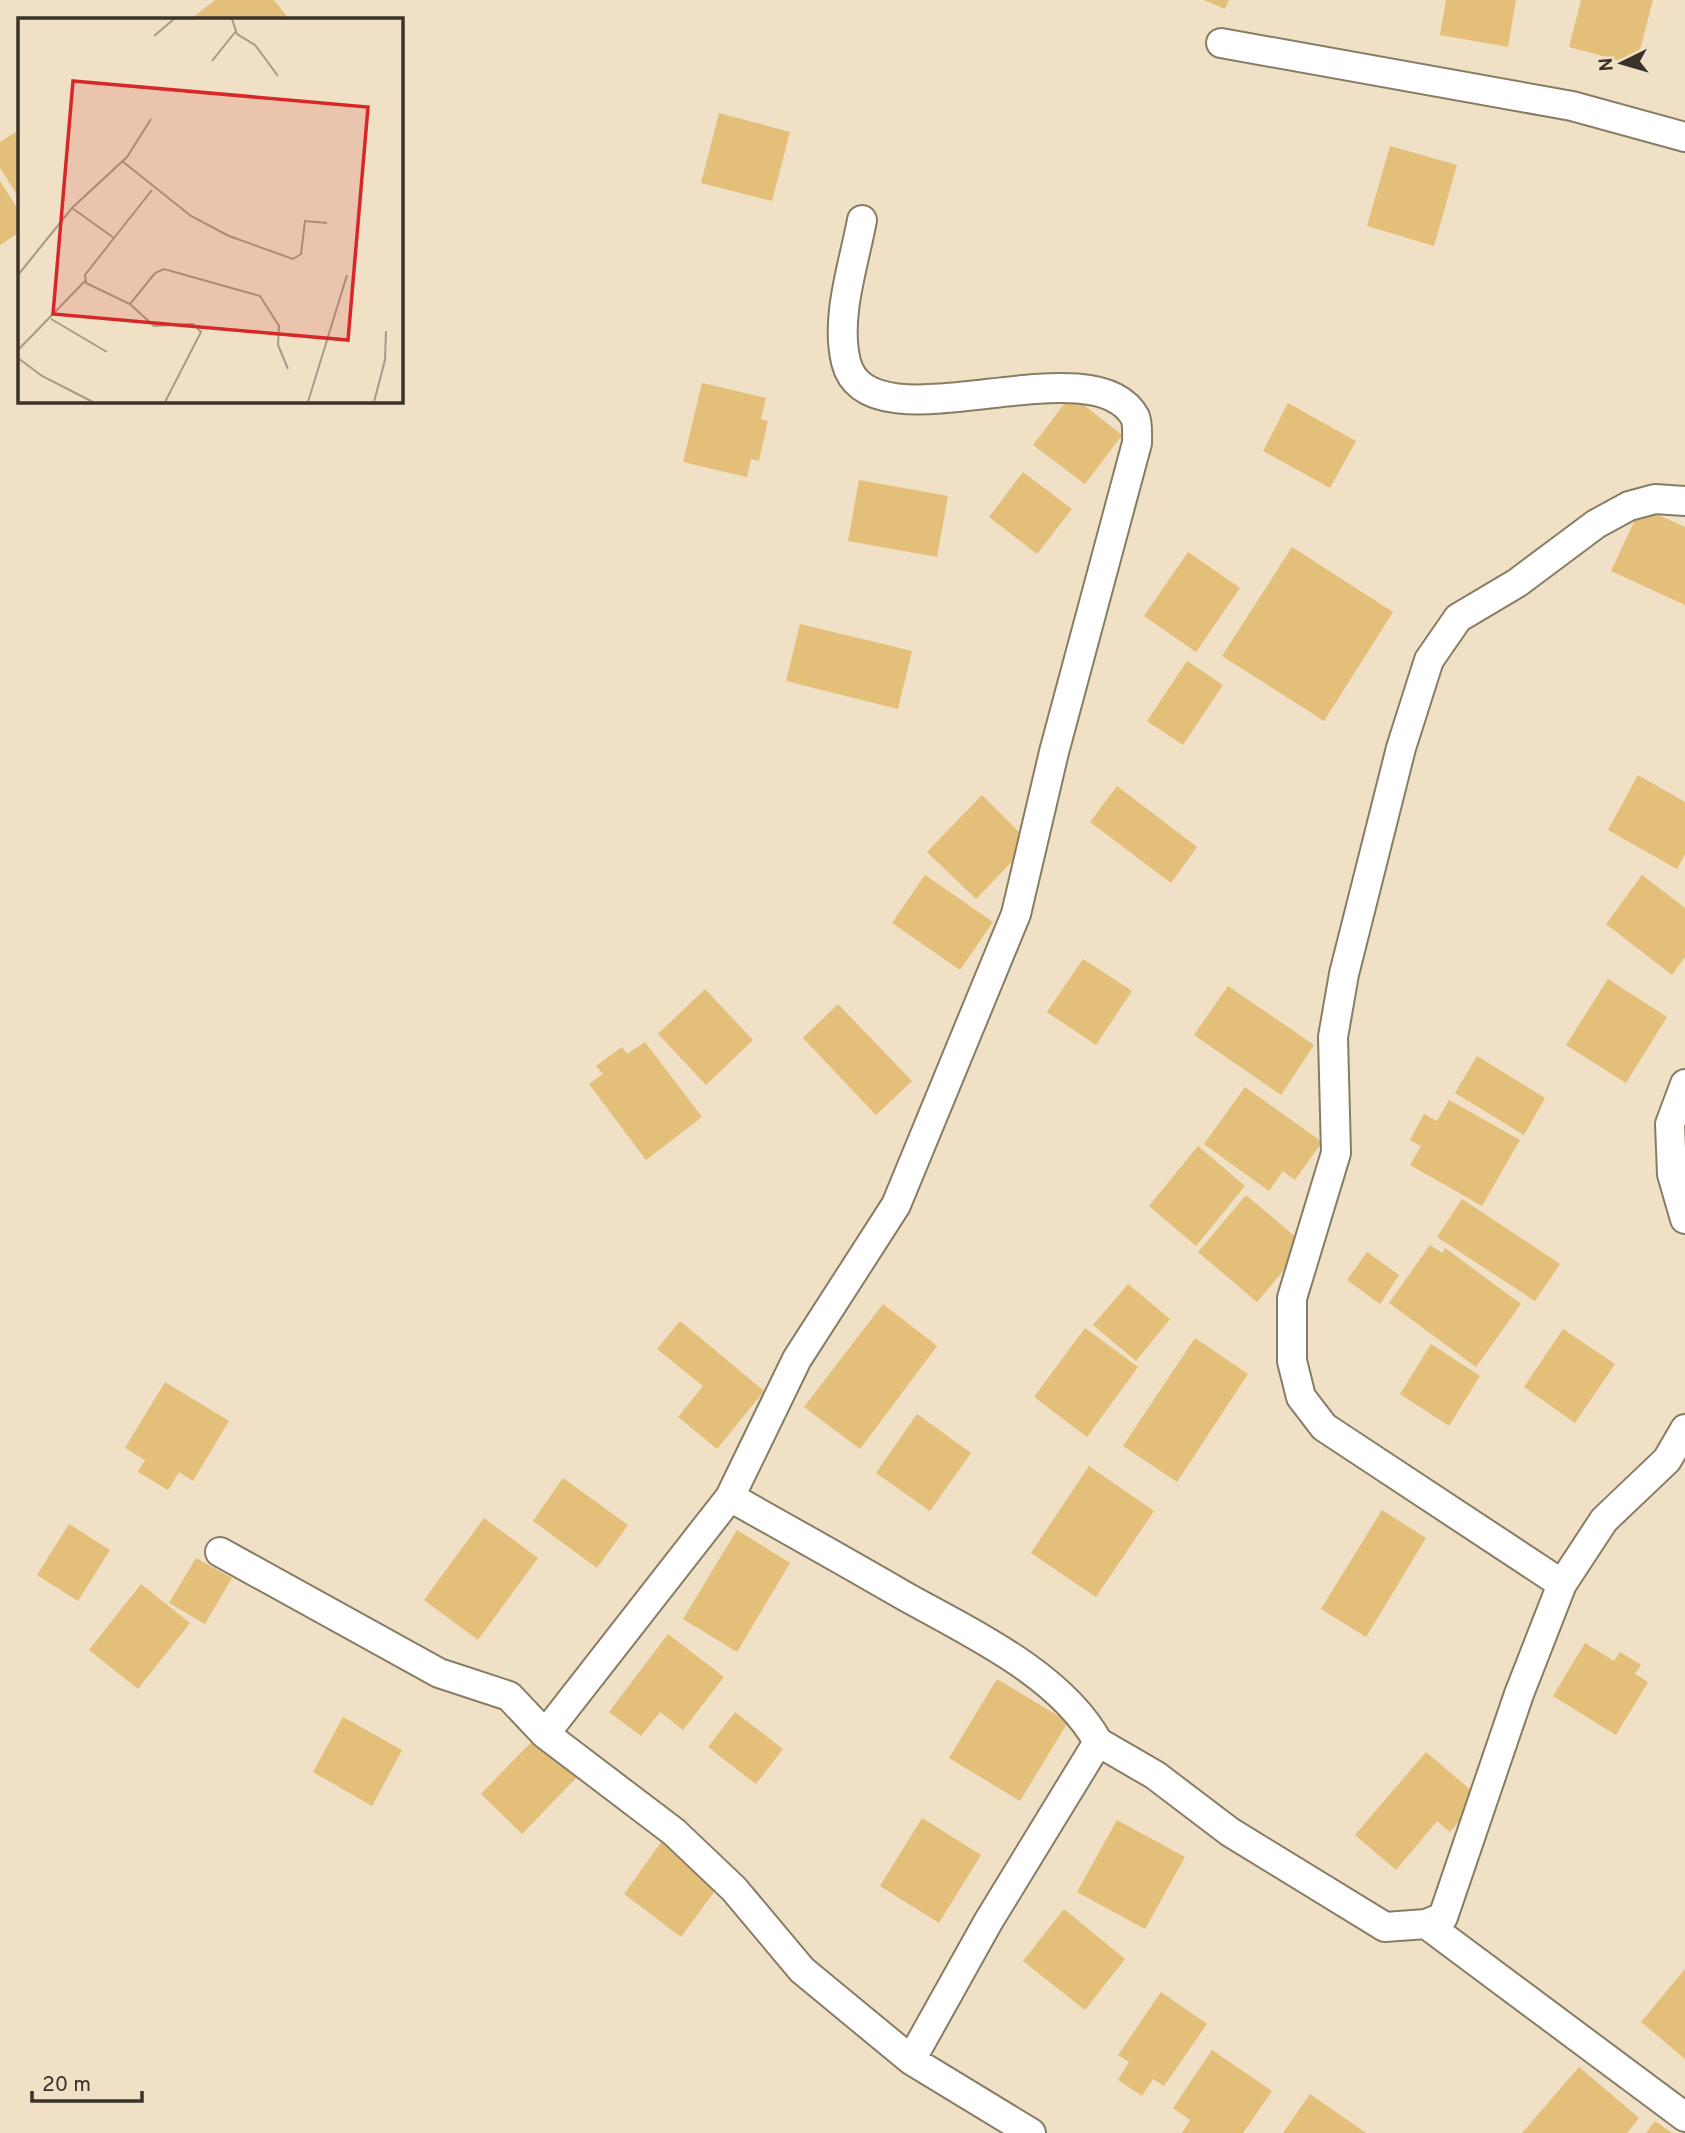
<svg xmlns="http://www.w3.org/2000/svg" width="1685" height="2133" font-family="Overpass,sans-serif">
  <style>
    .building { fill: #e4bf79 }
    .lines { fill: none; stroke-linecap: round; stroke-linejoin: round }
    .minor-casing { stroke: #887c64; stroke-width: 32 }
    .minor { stroke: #fff; stroke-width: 28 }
    .inset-road { fill: none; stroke: #a69b87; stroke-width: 2 }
    .view { fill: #d62828; fill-opacity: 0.15; stroke: #d62828; stroke-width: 3.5 }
    .inset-edge { fill: none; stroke: #393329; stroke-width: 3.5 }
  </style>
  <rect width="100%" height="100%" fill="#efe0c6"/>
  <path class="building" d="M215 0H274L289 19H191Z
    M1204 0H1229L1225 9Z
    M1446 0H1516L1508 47 1440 35Z
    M1581 0H1653L1636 65 1569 47Z
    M719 113 790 132 772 201 701 183Z
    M19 130V198L0 168V142Z
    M1390 146 1457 165 1434 246 1367 226Z
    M0 181 19 211V233L0 245Z
    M702 383 766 398 761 419 768 421 759 461 751 459 747 477 683 462Z
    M1071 395 1122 435 1085 484 1033 445Z
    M1288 403 1356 441 1330 488 1263 451Z
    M1023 472 1072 509 1037 554 989 517Z
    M859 480 948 496 937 557 848 541Z
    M1641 507 1685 527V605L1611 571Z
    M1292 547 1393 612 1324 721 1222 656Z
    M1188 552 1240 588 1196 652 1144 616Z
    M800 624 912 651 898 709 786 681Z
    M1187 661 1223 685 1183 745 1147 721Z
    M1638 775 1685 802V854L1677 869 1608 830Z
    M1117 786 1197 847 1171 883 1090 822Z
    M982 795 1030 843 976 899 927 852Z
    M925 875 993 922 960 970 892 923Z
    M1642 875 1685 908V957L1672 975 1606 924Z
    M1083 959 1132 991 1096 1045 1047 1012Z
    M1608 979 1667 1017 1626 1083 1566 1045Z
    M1228 986 1314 1045 1281 1095 1194 1035Z
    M705 989 753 1040 706 1085 658 1034Z
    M838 1004 912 1081 876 1115 803 1038Z
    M645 1042 702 1117 646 1160 589 1084 603 1074 596 1066 622 1047 627 1054Z
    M1477 1056 1545 1098 1524 1135 1455 1093Z
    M1245 1087 1322 1142 1295 1180 1283 1171 1269 1191 1204 1144Z
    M1449 1100 1520 1140 1482 1206 1410 1165 1421 1146 1410 1140 1424 1114 1437 1121Z
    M1198 1146 1245 1186 1196 1246 1149 1206Z
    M1246 1195 1305 1245 1257 1302 1198 1252Z
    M1462 1199 1560 1264 1535 1301 1437 1237Z
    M1430 1245 1442 1253 1445 1248 1521 1304 1476 1367 1389 1303Z
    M1367 1252 1399 1275 1380 1304 1347 1280Z
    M1128 1284 1170 1319 1136 1361 1093 1325Z
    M883 1304 937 1346 860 1449 804 1407Z
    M680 1321 764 1391 717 1449 678 1417 703 1386 657 1349Z
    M1085 1328 1138 1367 1087 1437 1034 1397Z
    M1563 1329 1615 1364 1575 1423 1524 1387Z
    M1195 1338 1248 1374 1177 1482 1123 1446Z
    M1431 1344 1480 1376 1449 1426 1400 1394Z
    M165 1382 229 1421 193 1481 179 1472 168 1490 138 1472 145 1460 125 1448Z
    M917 1414 971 1453 930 1511 876 1473Z
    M1089 1466 1154 1511 1096 1597 1031 1553Z
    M563 1478 628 1525 597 1568 533 1521Z
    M1382 1510 1426 1538 1366 1637 1321 1609Z
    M484 1518 538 1558 478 1640 424 1600Z
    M69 1524 110 1550 78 1601 37 1575Z
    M737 1530 790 1563 737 1652 683 1619Z
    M196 1558 232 1578 205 1624 169 1603Z
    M141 1584 190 1623 138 1689 89 1650Z
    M668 1634 724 1677 683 1730 660 1712 641 1736 609 1712Z
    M1585 1643 1614 1661 1620 1652 1641 1665 1635 1674 1648 1682 1616 1735 1553 1696Z
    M997 1679 1068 1722 1020 1801 949 1758Z
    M735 1712 783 1749 756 1784 708 1747Z
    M343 1717 402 1750 372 1806 313 1772Z
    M536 1737 577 1777 522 1834 481 1794Z
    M1426 1752 1479 1797 1450 1832 1437 1821 1396 1870 1355 1835Z
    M922 1818 981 1855 939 1923 880 1886Z
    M1117 1820 1185 1857 1145 1929 1077 1892Z
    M662 1841 720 1884 681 1937 624 1894Z
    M1064 1909 1125 1959 1085 2010 1023 1961Z
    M1685 1969V2059L1641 2022Z
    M1161 1992 1207 2024 1164 2086 1153 2079 1142 2096 1118 2080 1129 2062 1118 2055Z
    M1212 2050 1272 2091 1243 2133H1182L1190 2120 1173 2108Z
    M1579 2067 1639 2118 1627 2133H1522Z
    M1310 2094 1366 2133H1283Z
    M1655 2121 1672 2133H1646Z"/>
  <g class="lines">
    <defs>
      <path id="minor" d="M1221 43 1572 106 1685 137
        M1685 1084 1670 1124 1672 1174 1685 1219
        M730 1497C787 1529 844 1561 901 1594 968 1632 1060 1673 1098 1742L988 1922 911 2060
        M220 1552 439 1673 509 1696 545 1734 674 1832 734 1889 802 1970 911 2060 1031 2133
        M1562 1584 1324 1427 1301 1397 1292 1361V1298L1336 1153 1333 1037 1344 974 1401 748 1429 660 1458 618 1517 583 1596 524 1629 506 1655 499 1685 501
        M545 1734 730 1497 797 1359 896 1205 1016 914 1054 752 1137 443C1137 435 1138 424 1135 417 1092 339 869 453 846 362 835 317 854 264 862 220
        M1098 1742 1155 1775 1230 1832 1385 1927 1426 1924 1443 1917 1519 1694 1562 1584 1604 1520 1667 1460 1685 1429
        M1426 1924 1685 2117"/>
    </defs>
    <use href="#minor" class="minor-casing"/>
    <use href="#minor" class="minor"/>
  </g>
  <g transform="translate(18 18)">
    <rect width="385" height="385" fill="#efe0c6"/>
    <path class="inset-road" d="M214 1 219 16 237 27 260 58M136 18 156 1M194 43 218 13M104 143 173 198 211 218 275 241 283 236 287 203 309 205M54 190 96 220 134 172M96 220 67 257 68 265 112 286 136 308 175 306 183 314 147 384M0 257 54 190 109 139 133 101M112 286 137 255 146 251 242 278 261 308 260 327 270 351M33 301 89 334M0 332 67 263M0 340 24 358 75 384M290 384 329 257M356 384 367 342 368 313"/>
    <path class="view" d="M55 63 350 89 330 322 35 296Z"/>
    <rect width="385" height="385" class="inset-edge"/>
  </g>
  <g transform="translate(1622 63) rotate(265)" stroke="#efe0c6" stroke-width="5" paint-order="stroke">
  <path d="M0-5L12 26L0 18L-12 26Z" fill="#393329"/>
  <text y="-10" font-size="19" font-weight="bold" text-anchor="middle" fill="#393329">N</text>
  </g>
  <path d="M32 2091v10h110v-10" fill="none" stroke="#393329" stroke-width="3.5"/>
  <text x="42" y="2091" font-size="21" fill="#393329" stroke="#efe0c6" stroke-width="5" paint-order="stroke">20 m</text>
</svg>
